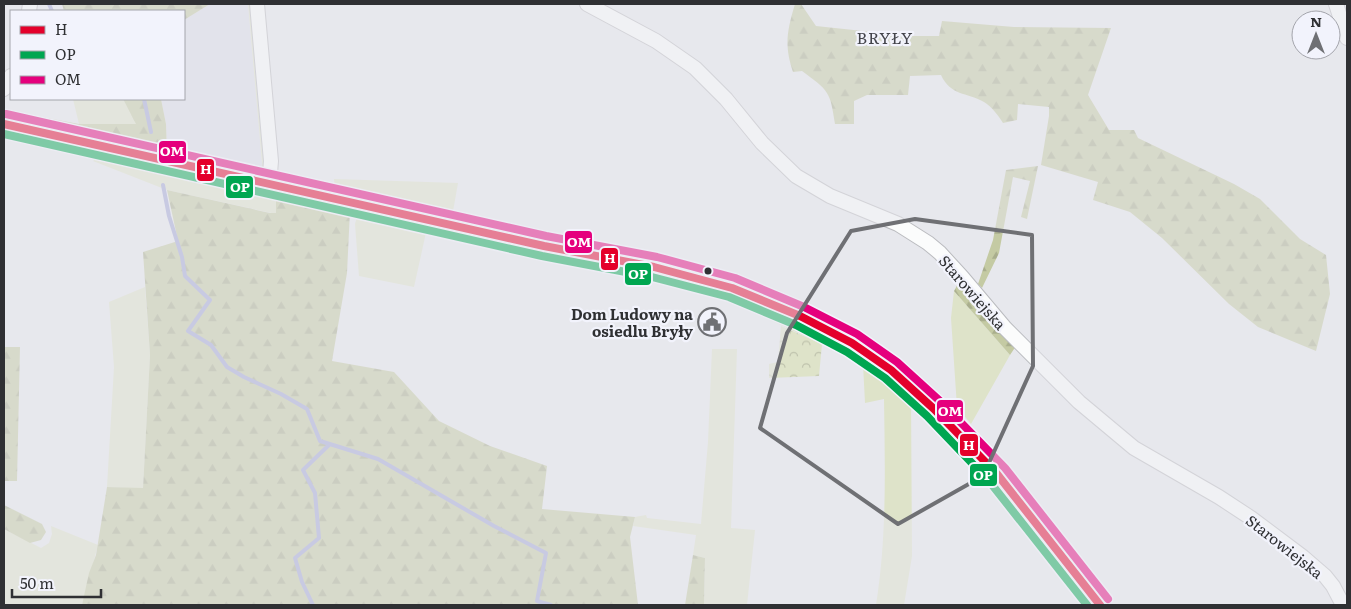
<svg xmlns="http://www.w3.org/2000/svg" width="1351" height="609" font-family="Literata,serif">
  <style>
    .built { fill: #dcdde9 }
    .grass { fill: #dee3c9 }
    .forest { fill: url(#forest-firs) }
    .park { fill: url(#park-crowns) }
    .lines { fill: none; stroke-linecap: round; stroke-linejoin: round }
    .stream { stroke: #a3a6d6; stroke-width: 4 }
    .street-casing { stroke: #babbbf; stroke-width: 16 }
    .secondary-casing { stroke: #babbbf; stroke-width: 22 }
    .street { stroke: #fbfcfc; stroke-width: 14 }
    .secondary { stroke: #fbfcfc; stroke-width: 20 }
    .bus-1-casing { stroke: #f2f3fc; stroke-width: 11 }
    .bus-2-casing { stroke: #f2f3fc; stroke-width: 11 }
    .bus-3-casing { stroke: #f2f3fc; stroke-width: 11 }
    .bus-1 { stroke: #e4002b; stroke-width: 8 }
    .bus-2 { stroke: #00a651; stroke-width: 8 }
    .bus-3 { stroke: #e5007d; stroke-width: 8 }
    .marked { fill: none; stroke: #6f7074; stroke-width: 4; stroke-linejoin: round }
    .bus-dot { fill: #2f3033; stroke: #f2f3fc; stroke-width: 2 }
    .labels { text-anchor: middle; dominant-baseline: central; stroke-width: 4.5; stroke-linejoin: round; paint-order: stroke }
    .street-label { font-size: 15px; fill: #2f3033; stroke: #f2f3fc }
    .poi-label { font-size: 15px; font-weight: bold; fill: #2f3033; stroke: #f2f3fc; text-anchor: end }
    .neighbourhood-label { font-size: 16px; letter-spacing: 1px; fill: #43444b; stroke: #f2f3fc }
    .line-badge { stroke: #f2f3fc; stroke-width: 2 }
    .badge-label { font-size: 14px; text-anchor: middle; font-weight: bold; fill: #fff }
  </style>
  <defs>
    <pattern id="forest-firs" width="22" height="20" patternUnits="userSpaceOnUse" patternTransform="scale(1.25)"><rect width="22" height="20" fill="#c4caa3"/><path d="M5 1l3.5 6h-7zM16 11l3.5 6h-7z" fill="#a9ae8d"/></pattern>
    <pattern id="park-crowns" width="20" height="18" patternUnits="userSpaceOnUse" patternTransform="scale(1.25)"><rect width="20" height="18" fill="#dee3c9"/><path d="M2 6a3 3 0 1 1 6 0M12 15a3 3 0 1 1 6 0" fill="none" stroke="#bfc3ad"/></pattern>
  </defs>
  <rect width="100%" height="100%" fill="#e7e8ed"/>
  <path class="built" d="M210 4H248L263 174 167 154 166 124 161 99H184V20Z"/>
  <path class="grass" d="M248 4H253L266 163 263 174Z
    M73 99H123L137 124H79Z
    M99 156 276 194V214L167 190 93 161Z
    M334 179 458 183 452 217 335 191Z
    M358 213 427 228 414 287 359 276 355 224Z
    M145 287 150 355 143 489 107 487 114 367 109 302Z
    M954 291 1010 355 971 424 957 407 951 318Z
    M775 312 823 335 822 344 770 320V316Z
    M712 349H737L731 528 755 530 747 605H704L705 558 693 555 696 535 633 526 635 517 646 515 647 518 701 524 708 442Z
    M864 360 911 398 912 556 904 605H876C887 537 885 468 884 399L865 403 863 364Z
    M51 526 98 545 82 605H4V529L41 548 49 543 52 534Z"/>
  <path class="forest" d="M62 4H210L184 20V11H64Z
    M795 4H801L816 26 910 36H939L942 21 1014 27 1111 28 1088 95 1109 130H1134L1138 138 1234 184 1260 199 1300 239 1326 255 1330 294 1316 351 1258 327 1229 304 1162 238 1130 212 1093 200 1098 182 1041 165 1049 116V107L1018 104 1017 120 1003 123C998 115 992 107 984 102 966 92 951 96 941 75L910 76 908 95H867L854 101V124H835C830 91 829 91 802 71L793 72C784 45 787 31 795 4Z
    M123 99H161L166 124 167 154 4 119V110L79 124H136Z
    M1038 166 1027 219 1021 217 1030 181 1013 177 999 253 982 288 978 284 993 240 1006 170Z
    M167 190 270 213H276V194L350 211 347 273 332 361 394 372 439 421 490 446 547 466 542 509 635 517 630 537 638 605H82L89 573 96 555 107 487 143 488 150 355 143 252 178 241Z
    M960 280 1016 346 1010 355 954 291Z
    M4 347H20L17 481H4Z
    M4 505 42 524 46 532 41 540 30 543 4 529Z
    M693 555 705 558 704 605H685Z"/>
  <path class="park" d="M781 326 822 344 819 376 769 378V364L778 362Z"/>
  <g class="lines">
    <path class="stream" d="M49 4 52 11
      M144 99 151 132
      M163 185 169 216 182 257 185 276 210 300 188 331 211 345 227 367 244 377 281 394 307 409 320 441 378 459 494 526 546 553 537 601 551 605
      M313 605 302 582 295 558 319 538 315 493 303 470 330 444"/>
    <defs>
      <path id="street" d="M257 4 271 161 269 185
        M587 4 656 41 695 68 726 99 762 143 796 176 830 196 898 224 928 243 940 253 962 277 1005 328 1079 402 1134 448 1219 497 1251 518 1303 557 1325 576 1333 586 1343 605
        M1336 4 1347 38
        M29 11 30 4
        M4 89 11 76"/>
      <path id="secondary" d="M4 124 269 185 544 246 654 267 732 288 800 316 852 343 891 370 934 409 997 474 1100 605"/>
    </defs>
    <use href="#street" class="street-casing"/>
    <use href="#secondary" class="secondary-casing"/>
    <use href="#street" class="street"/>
    <use href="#secondary" class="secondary"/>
    <defs>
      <path id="bus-1" d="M4 124 544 246 654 267 732 288 800 316 852 343 891 370 934 409 997 474 1100 605"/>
      <path id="bus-2" d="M4 134 542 256 652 277 729 297 796 325 847 352 885 378 927 416 989 481 1087 605"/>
      <path id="bus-3" d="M6 114 546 236 657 257 735 278 804 307 857 334 897 362 941 402 1005 468 1108 599"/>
    </defs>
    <use href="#bus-1" class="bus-1-casing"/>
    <use href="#bus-2" class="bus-2-casing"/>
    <use href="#bus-3" class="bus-3-casing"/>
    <use href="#bus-1" class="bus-1"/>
    <use href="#bus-2" class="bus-2"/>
    <use href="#bus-3" class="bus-3"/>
  </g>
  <path d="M0 0H1351V609H0ZM915 219 1032 235 1033 366 983 476 898 524 760 428 787 333 851 231Z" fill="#e7e8ed" fill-opacity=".55" fill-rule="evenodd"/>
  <path class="marked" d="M915 219 1032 235 1033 366 983 476 898 524 760 428 787 333 851 231Z"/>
  <defs>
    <symbol id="civic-ring" viewBox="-11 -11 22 22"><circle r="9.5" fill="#f2f3fc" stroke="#6f7074" stroke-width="1.5"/><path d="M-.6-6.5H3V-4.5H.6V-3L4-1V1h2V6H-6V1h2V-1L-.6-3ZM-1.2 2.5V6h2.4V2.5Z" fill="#6f7074"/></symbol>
  </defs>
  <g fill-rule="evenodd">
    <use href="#civic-ring" x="696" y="306" width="32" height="32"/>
  </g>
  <circle class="bus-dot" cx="708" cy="271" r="4.5"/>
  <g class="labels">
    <g class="street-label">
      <text transform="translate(973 292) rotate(49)">Starowiejska</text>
      <text transform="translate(1285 546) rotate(38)">Starowiejska</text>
    </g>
    <g class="poi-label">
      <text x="693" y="313">Dom Ludowy na<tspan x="693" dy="17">osiedlu Bryły</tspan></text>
    </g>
    <g class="neighbourhood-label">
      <text x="885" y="37">BRYŁY</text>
    </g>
  </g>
  <g class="line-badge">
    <rect x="158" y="140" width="29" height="24" rx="5" fill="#e5007d"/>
    <rect x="196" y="158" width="19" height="24" rx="5" fill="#e4002b"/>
    <rect x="225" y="175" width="29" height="24" rx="5" fill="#00a651"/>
    <rect x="564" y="230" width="29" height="24" rx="5" fill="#e5007d"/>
    <rect x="600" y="247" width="19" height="24" rx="5" fill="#e4002b"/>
    <rect x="624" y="262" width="28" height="24" rx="5" fill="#00a651"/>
    <rect x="936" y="399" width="28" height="24" rx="5" fill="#e5007d"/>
    <rect x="959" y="433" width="20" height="24" rx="5" fill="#e4002b"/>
    <rect x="969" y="463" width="29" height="24" rx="5" fill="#00a651"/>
  </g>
  <g class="badge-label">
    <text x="172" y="156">OM</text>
    <text x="206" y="174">H</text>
    <text x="240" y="192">OP</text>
    <text x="579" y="247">OM</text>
    <text x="610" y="263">H</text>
    <text x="638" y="279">OP</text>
    <text x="950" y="416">OM</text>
    <text x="969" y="450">H</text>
    <text x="983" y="480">OP</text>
  </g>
  <rect width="1351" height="609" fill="none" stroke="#2f3033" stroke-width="10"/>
  <rect x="10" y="10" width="175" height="90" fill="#f2f3fc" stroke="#a4a5ac"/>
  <rect x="20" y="26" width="25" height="8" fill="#e4002b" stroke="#a4a5ac"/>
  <text x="55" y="35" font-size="15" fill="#2f3033">H</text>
  <rect x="20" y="51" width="25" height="8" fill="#00a651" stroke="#a4a5ac"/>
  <text x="55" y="60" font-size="15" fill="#2f3033">OP</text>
  <rect x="20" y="76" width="25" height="8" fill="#e5007d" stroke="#a4a5ac"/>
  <text x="55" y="85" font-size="15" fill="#2f3033">OM</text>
  <g transform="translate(1316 35)"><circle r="24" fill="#f2f3fc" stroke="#a4a5ac"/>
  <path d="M0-4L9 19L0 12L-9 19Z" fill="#6f7074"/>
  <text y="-8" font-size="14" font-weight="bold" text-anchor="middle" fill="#2f3033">N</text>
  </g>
  <path d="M12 589v8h89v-8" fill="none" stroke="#2f3033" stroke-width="2.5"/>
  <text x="20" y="589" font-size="15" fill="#2f3033" stroke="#f2f3fc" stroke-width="4" paint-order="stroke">50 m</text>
</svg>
